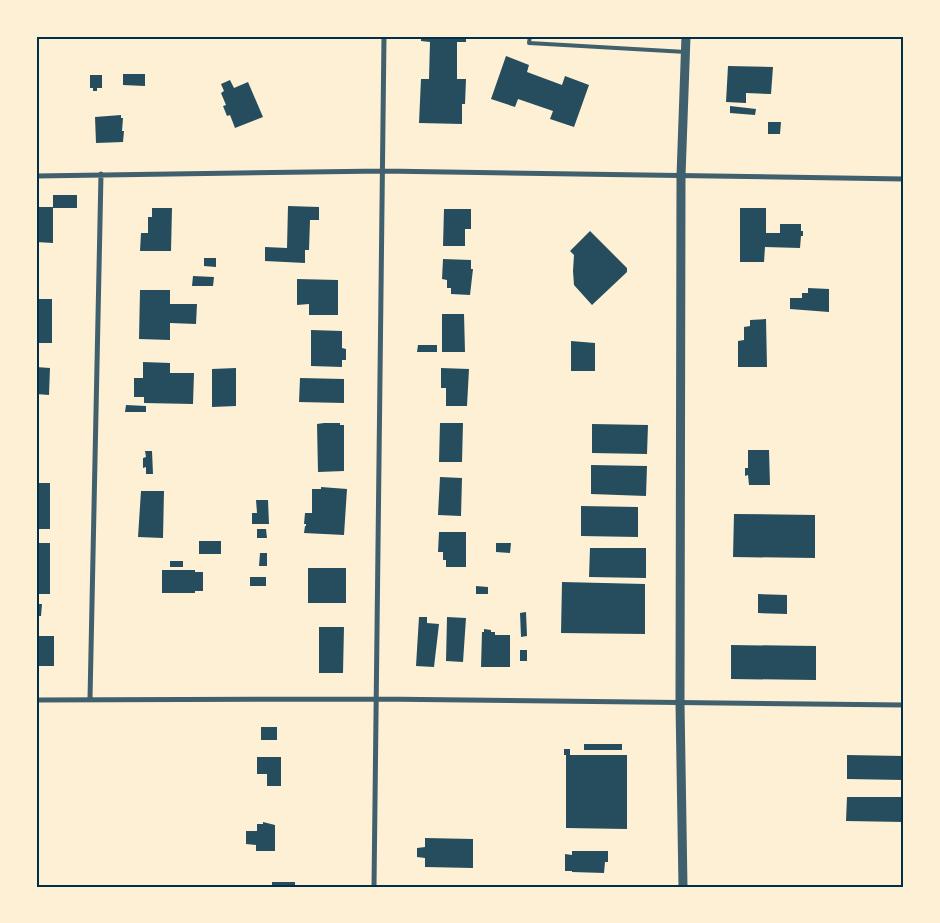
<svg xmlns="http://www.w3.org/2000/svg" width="940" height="923" font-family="'PT Serif',serif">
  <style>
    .building { fill: #264d5e }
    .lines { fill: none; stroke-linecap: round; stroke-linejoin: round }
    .service { stroke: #3f606c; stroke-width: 4 }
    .minor { stroke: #3f606c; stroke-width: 5 }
    .tertiary { stroke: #3f606c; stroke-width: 9 }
    .neatline { fill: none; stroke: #003049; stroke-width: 2 }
  </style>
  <rect width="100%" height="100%" fill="#fdf0d5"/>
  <path class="building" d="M421 36H466V42H457V79H466L465 104H462V124L419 123 421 79H429L430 42 421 41Z
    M506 56 529 65 527 72 562 85 565 76 589 85 574 127 550 119 553 111 518 99 515 107 491 99Z
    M728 66 773 67 771 94 746 93V103L726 102Z
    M123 74H145V86L123 85Z
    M90 75H102V88H97V91H93V88H90Z
    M230 80 234 88 248 82 263 117 235 128 230 115 227 116 223 106 226 105 221 93 224 91 221 84Z
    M730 106 756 109 755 115 730 113Z
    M121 115V118H123L122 131H124L123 142 96 143 95 117Z
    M768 122H781L780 134H768Z
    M53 195H77V208H53Z
    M288 206 319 207V220H310L309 250H305V263L265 261V247L287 248Z
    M36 207H53V243L36 242Z
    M152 208H172L171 251H140L141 233H148V217H152Z
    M740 208H766V233H780V224H801V231H803V236H801L800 248 765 247 764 262H740Z
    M444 209H471V229H465V246H443Z
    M590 231 627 268V272L592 305 574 285 573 271 574 255 570 251Z
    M204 258H216V267L204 266Z
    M443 259 471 260V269H473L470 295 451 294V288H447V280L442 279Z
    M193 276 214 277 213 286H192Z
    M297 279 338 280V315H309V304L297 305Z
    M808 288 829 289V312L790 309V298H802V293H808Z
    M140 290H170V304H197L196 324 170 323V340L139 339Z
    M36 299H52V343H36Z
    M442 314H464L465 352H442Z
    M766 319 767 367H738V341L744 340V327L750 326V320Z
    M311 330 342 331V348L346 349V360H342V367L311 366Z
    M571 341 595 343V371H571Z
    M418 345H437V352H417Z
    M143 362 170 363V373H194L193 404 144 403V397H134V378H143Z
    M36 367 50 368 49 395 36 394Z
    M236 368V406L212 407V369Z
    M441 368 469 369 467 406H446V388H441Z
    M300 378 344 379V403L299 402Z
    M126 405 146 406V412H125Z
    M324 423H340V425H344V471L318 472 317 424Z
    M440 423H463L462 462H439Z
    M592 424 648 425 647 454 592 453Z
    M748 450H769L770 485H749L748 475 745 476V468H748Z
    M145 451H152L153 474H146V467L143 468V458L146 457Z
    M591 465 647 466 646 496 591 494Z
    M440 477 462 478 461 516 438 515Z
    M36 483H50V529H36Z
    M321 487 347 489 344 535 304 533 305 526H306V524H304L305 513H312V489H321Z
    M141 491H164L163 538 138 537Z
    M256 500H268L269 524H252V513H257Z
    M581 506 638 507V537L581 536Z
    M734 514 815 515V558L733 557Z
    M257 529H266L267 538H257Z
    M439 532H466V567H446V560H443V552H438Z
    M199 541H221V554H199Z
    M36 543H50V594H36Z
    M496 543H511L510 553 496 552Z
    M590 548H646V578L589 577Z
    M260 553H267V566H259Z
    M170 561H183V567H170Z
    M308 568H346V603H308Z
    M162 570H195V572H203V591H195V593H162Z
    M250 577H266V586H250Z
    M562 582 645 584V634L561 633Z
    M476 586 488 587V594H476Z
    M758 594 787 595V614L758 613Z
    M36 604H42L41 616H36Z
    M526 612 527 636 521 637 520 613Z
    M419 617H427V623L439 624 434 667 416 666Z
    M447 617 466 618 463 662 446 661Z
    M319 627H344L343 673H319Z
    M484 629 491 630V632H495V635H510V667H481L482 632H484Z
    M36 636H54V666H36Z
    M731 645 816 646V680L731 679Z
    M520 650H527V661H520Z
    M261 727H277V740H261Z
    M584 744H622V750H584Z
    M564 749H570V755H627V829L566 828V755H564Z
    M847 755 904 756V780L847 779Z
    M257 757H281V786H267V774H257Z
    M847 797H904V822L846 821Z
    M263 822 275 825V851H256V845L246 844V831H257V824H263Z
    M425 838 473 839V868L425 867V858L417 857V848L425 847Z
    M572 851H608V862H605L604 873 572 872V871H565V854L572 855Z
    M272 882H295V887H272Z"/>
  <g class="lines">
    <path class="service" d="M530 36 529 43 686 52"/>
    <path class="minor" d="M36 176 383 171 904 179
      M90 699 101 174
      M36 700 377 699 904 705
      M374 887 384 36"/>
    <path class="tertiary" d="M683 887 680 703 681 176 686 36"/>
  </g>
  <rect width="940" height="923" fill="none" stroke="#fdf0d5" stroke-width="75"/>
  <rect x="38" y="38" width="864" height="848" class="neatline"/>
</svg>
